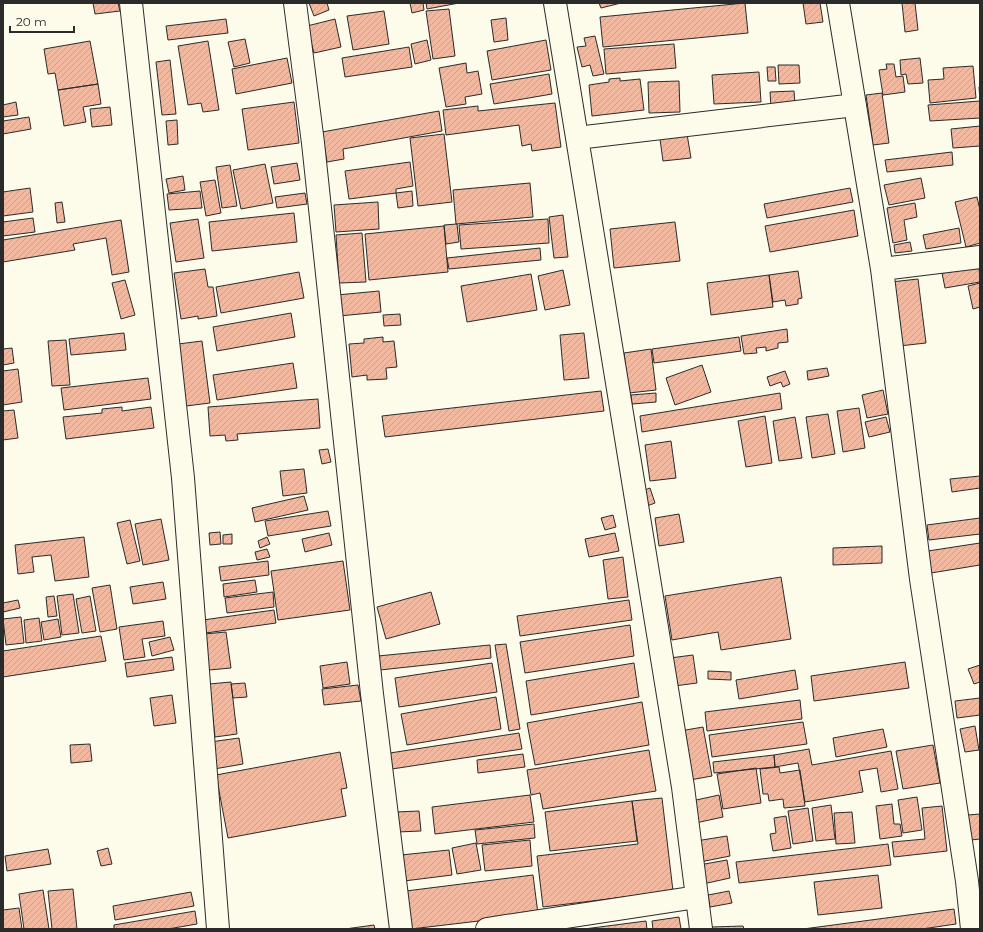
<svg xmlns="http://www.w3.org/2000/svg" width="983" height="932" font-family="Montserrat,sans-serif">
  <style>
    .building { fill: url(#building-hatch); stroke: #2b2b2b }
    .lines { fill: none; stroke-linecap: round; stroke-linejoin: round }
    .minor-casing { stroke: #2b2b2b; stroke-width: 24 }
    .minor { stroke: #fdfbea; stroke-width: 22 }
  </style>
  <defs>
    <pattern id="building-hatch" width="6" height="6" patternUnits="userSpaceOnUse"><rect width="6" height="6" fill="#f2b8a0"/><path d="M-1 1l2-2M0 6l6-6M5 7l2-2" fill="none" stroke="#d09e8a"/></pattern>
  </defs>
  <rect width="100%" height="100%" fill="#fdfbea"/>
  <path class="building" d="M93 3H118L120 11 95 14Z
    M309 3H327L329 10 314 16Z
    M410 3H423L424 10 412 13Z
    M426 3H459L427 9Z
    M599 3H621L601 8Z
    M745 3 748 33 603 47 600 17Z
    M803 3H820L823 22 806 24Z
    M902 3H915L918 30 905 32Z
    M449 9 455 56 433 59 426 11Z
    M384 11 389 44 353 50 347 16Z
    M506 18 508 40 494 42 491 20Z
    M226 19 228 33 168 40 166 26Z
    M335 19 341 47 314 53 307 26Z
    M595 36 604 74 593 76 590 65 582 67 577 47 586 46 584 38Z
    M245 39 250 63 234 67 228 42Z
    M427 40 431 60 415 64 411 44Z
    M546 40 551 70 492 80 487 51Z
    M90 41 98 84 58 90 55 73 48 74 44 49Z
    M208 41 219 110 203 112 201 103 188 105 178 46Z
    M674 44 676 68 606 74 604 49Z
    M409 47 412 67 345 77 342 58Z
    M287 58 292 83 236 94 232 69Z
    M920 58 923 83 908 84 906 74 901 75 900 60Z
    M170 60 176 114 162 115 156 62Z
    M466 63 467 73 478 71 482 94 465 97 466 104 446 107 439 68Z
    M886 64H894L896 77 903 76 905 92 883 95 879 70 887 69Z
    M778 65H799L800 83 779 84Z
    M973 66 976 98 930 103 928 80 944 79 943 68Z
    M767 67H775L776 81H768Z
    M759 72 761 102 714 104 712 75Z
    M549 74 552 94 494 104 490 84Z
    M620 78V81L640 79 644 110 592 116 589 85 609 82V79Z
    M679 81 680 112 649 113 648 82Z
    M98 84 101 104 83 107 86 122 64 126 58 90Z
    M979 87H980V118L930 121 928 105 980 101Z
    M794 91 795 105 771 107 770 92Z
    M882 93 889 143 873 145 866 95Z
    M16 102 18 115 3 117V105Z
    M294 102 299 143 248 150 242 109Z
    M555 103 561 147 532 151 531 144 522 146 519 125 446 135 443 110 478 106V111Z
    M110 107 112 125 92 127 90 109Z
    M439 111 442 131 343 149 344 159 327 162 322 132Z
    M29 117 31 129 3 134V121Z
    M177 120 178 144 168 145 166 121Z
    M980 126V146L953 148 951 129Z
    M686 128 691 158 663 161 659 132Z
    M444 134 452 202 418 206 410 138Z
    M952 152 953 165 887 172 885 160Z
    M410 162 413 186 396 189V193L349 199 345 171Z
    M297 163 300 180 274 184 271 167Z
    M265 164 273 203 241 209 233 170Z
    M230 165 237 206 222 208 216 167Z
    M183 176 185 190 169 193 166 179Z
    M921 178 925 198 889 205 884 185Z
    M215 180 221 213 206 216 200 182Z
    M530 183 533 217 456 224 453 190Z
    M30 188 33 212 3 216V192Z
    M850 188 853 202 767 218 764 204Z
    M200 191 202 208 169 210 167 194Z
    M412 191 413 206 398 208 396 193Z
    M305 193 307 204 277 208 275 197Z
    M977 197 980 210V243L966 247 955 202Z
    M62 202 65 222 57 223 55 203Z
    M378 202 379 229 336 232 334 205Z
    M915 203 917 217 904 220 907 240 893 243 887 208Z
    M854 210 858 236 770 252 765 226Z
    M294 213 297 242 212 251 209 222Z
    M563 215 568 257 554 258 549 217Z
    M33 218 35 232 3 236V222Z
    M198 219 204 258 176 262 170 223Z
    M548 219 549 243 461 249 459 225Z
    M121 220 129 272 112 275 106 238 73 244 75 250 3 262V240Z
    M675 222 680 261 614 268 610 229Z
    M457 224 459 242 446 244 444 225Z
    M444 226 448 272 369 280 365 234Z
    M959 228 961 243 926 249 923 235Z
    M362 233 366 282 339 283 336 235Z
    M910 242 912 251 895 253 894 245Z
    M540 248 541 260 449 269 447 258Z
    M979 267 980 282 945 288 942 273Z
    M205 269 208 287H213L217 316 198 319V316L181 319 174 273Z
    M563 270 570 305 545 310 538 276Z
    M798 271 802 298 798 299V304L786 306 785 300 773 302 769 275Z
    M299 272 304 298 221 313 216 287Z
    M531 274 537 310 467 322 461 286Z
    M769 275 773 307 711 315 707 283Z
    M918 279 926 343 899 346 891 282Z
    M125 280 135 315 121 319 112 283Z
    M980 283V307L973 309 968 286Z
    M379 291 381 312 339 316 337 295Z
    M291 313 295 337 217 351 213 327Z
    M400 314 401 325 384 326 383 315Z
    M787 329 788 342 778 343V348L766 351V347L756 348 757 353 744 354 741 336Z
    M124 333 126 350 71 355 69 339Z
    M584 333 589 378 564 380 560 335Z
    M383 337V342L394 341 397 367 386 368 387 379 367 380V375L352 377 349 344 364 343V339Z
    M739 337 741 351 654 363 652 349Z
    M66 340 70 385 52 386 48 341Z
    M202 341 210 403 186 406 178 344Z
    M12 348 14 363 3 365V349Z
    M651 349 656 390 629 393 624 353Z
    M293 363 297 388 217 400 213 375Z
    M702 365 711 392 675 405 666 378Z
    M827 368 829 376 808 380 807 371Z
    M18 369 22 402 3 405V371Z
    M785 371 790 384 783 387 781 382 770 386 767 377Z
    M148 378 151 399 64 410 61 388Z
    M883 390 888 414 867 418 862 395Z
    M601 391 604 411 385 437 382 416Z
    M656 393V402L632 404 631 395Z
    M780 393 782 409 642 432 640 416Z
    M318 399 320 428 237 434 238 440 226 441 225 435 210 436 208 407Z
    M122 407V411L151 407 154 428 66 439 63 417 102 413V409Z
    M859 408 865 448 843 452 837 411Z
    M14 410 18 438 3 440V411Z
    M828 414 835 454 812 458 806 417Z
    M765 416 772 463 746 467 738 421Z
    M795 417 802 458 779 461 773 421Z
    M886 417 890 432 869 437 865 422Z
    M671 441 676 478 650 481 645 445Z
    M328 449 331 462 322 464 319 450Z
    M304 469 307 493 283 496 280 471Z
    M980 476V488L952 492 950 479Z
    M650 488 655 503 647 506 642 491Z
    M304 496 308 510 255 522 252 508Z
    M328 511 331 526 268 536 265 521Z
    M679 514 684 542 659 546 655 518Z
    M613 515 616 527 605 530 601 518Z
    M980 518V534L929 540 927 525Z
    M161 519 169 560 143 565 135 524Z
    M130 520 140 561 127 564 117 523Z
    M220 532 221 544 210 545 209 533Z
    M329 533 332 545 305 552 302 539Z
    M615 533 619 551 589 557 585 539Z
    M232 534V544H223V535Z
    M84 537 89 577 55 581 51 555 32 557 34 572 18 574 15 545Z
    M267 537 270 544 260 548 258 541Z
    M980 543V565L931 573 928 551Z
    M882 546V563L833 565V548Z
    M267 549 270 557 257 560 255 552Z
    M623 557 628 597 608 599 603 560Z
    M268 561 269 575 221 581 219 567Z
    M343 561 350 610 278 620 271 571Z
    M781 577 791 639 721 650 718 632 672 640 665 596Z
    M255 580 257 592 224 597 223 584Z
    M163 582 166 599 133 604 130 587Z
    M110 585 117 629 100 632 92 588Z
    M273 592 274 607 227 613 225 598Z
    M431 592 440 624 386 639 377 607Z
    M73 594 79 633 62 635 57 596Z
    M54 596 57 616 48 617 46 597Z
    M90 596 96 631 82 633 76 599Z
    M18 600 20 608 3 612V603Z
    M629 600 632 620 520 636 517 616Z
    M274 610 276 623 206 633 203 620Z
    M21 617 24 643 6 645 3 619Z
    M39 618 42 641 26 643 24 620Z
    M58 619 61 637 44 640 41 622Z
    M163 621 165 636 142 639 145 657 124 660 119 627Z
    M630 625 634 656 525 673 520 642Z
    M226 632 231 668 209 670 204 634Z
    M101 636 106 661 3 677V651Z
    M170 637 174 650 152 656 149 642Z
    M506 644 520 729 509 731 495 645Z
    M490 645 491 658 380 670 378 656Z
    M693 655 697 683 674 686 670 658Z
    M172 657 174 670 127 677 125 663Z
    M347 662 350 684 323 688 320 666Z
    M905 662 909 688 814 701 811 676Z
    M492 663 497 692 399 707 395 678Z
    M634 663 639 697 531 715 526 681Z
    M980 665V682L974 684 968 669Z
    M795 670 798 689 739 699 736 680Z
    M708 671 731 672V680L708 679Z
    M231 682 237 734 215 737 209 684Z
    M245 683 247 697 233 698 231 684Z
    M358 685 361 701 324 705 322 689Z
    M172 695 176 723 154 726 150 698Z
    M496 697 501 729 407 745 401 714Z
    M980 698V715L957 718 955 701Z
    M800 700 802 719 707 731 705 712Z
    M642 702 649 745 535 765 527 723Z
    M803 722 807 744 712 757 709 735Z
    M975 726 979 750 965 752 960 729Z
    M703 727 712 776 690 780 680 731Z
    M883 729 887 747 836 757 833 738Z
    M519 733 522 749 392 769 390 753Z
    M239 738 243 764 214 769 210 742Z
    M90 744 92 761 71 763 70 745Z
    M933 745 940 783 903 789 896 751Z
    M809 749 812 765 891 751 898 789 881 792 877 768 859 771 863 792 805 802 798 763 775 767 774 755Z
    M649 750 656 791 543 809 540 793 531 795 527 770Z
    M340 752 347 788 341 789 346 816 228 838 216 775Z
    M523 754 525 767 478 773 477 760Z
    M774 755 775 767 714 773 713 762Z
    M779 767 780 773 800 770 805 806 784 808 783 799 769 801 768 794H763L760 769Z
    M756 768 761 803 723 809 717 774Z
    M530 795 534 822 435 834 432 807Z
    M719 795 723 817 691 824 687 802Z
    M917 797 922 830 903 833 898 800Z
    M662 798 673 891 543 907 537 856 638 844 632 801Z
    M632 801 637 841 550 851 545 812Z
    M892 804 894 824H900L902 836 880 839 876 806Z
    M831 805 835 839 816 841 812 808Z
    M942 806 947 851 894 857 892 842 925 839 922 808Z
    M808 808 813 841 793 844 788 811Z
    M419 811 421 831 397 832 396 812Z
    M852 812 855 843 836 844 834 813Z
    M980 814V839L971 840 968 815Z
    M786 816 791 848 773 851 770 834 776 833 774 818Z
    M534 824 535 838 477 844 475 830Z
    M727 836 730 856 700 862 696 841Z
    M530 840 532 866 485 871 482 845Z
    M476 843 481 870 457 874 452 848Z
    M888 844 891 865 739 883 736 862Z
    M108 848 112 864 101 866 97 851Z
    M48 849 51 864 7 871 5 856Z
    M449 850 452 875 404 881 401 855Z
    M727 860 730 878 703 884 699 865Z
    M533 875 538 914 411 929 406 891Z
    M878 875 882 908 818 915 814 882Z
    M73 889 77 929H52L48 891Z
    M43 890 49 929H24L19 894Z
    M729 891 732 903 710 907 708 895Z
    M191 892 194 906 115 920 113 906Z
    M19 908 22 929H3V910Z
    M954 909 956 924 922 929H803Z
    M195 911 197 924 168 929H114V925Z
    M679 917 681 929H653L652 921Z
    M646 921 647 929H584Z
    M374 925 375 929H345Z
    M743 926 744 929H711V927Z"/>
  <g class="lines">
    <defs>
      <path id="minor" d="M131 3 183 478 218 929
        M295 3 313 143 372 694 401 929
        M555 3 683 787 701 929
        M838 3 882 269 921 579 967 881 972 929
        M577 138 855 105
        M882 269 980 257
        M487 929 697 897"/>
    </defs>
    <use href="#minor" class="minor-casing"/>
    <use href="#minor" class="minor"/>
  </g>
  <rect width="983" height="932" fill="none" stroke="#2b2b2b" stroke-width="8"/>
  <path d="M10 26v6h64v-6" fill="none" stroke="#2b2b2b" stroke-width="2"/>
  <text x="16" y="26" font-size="12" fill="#2b2b2b" stroke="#fdfbea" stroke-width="3" paint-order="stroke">20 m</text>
</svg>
